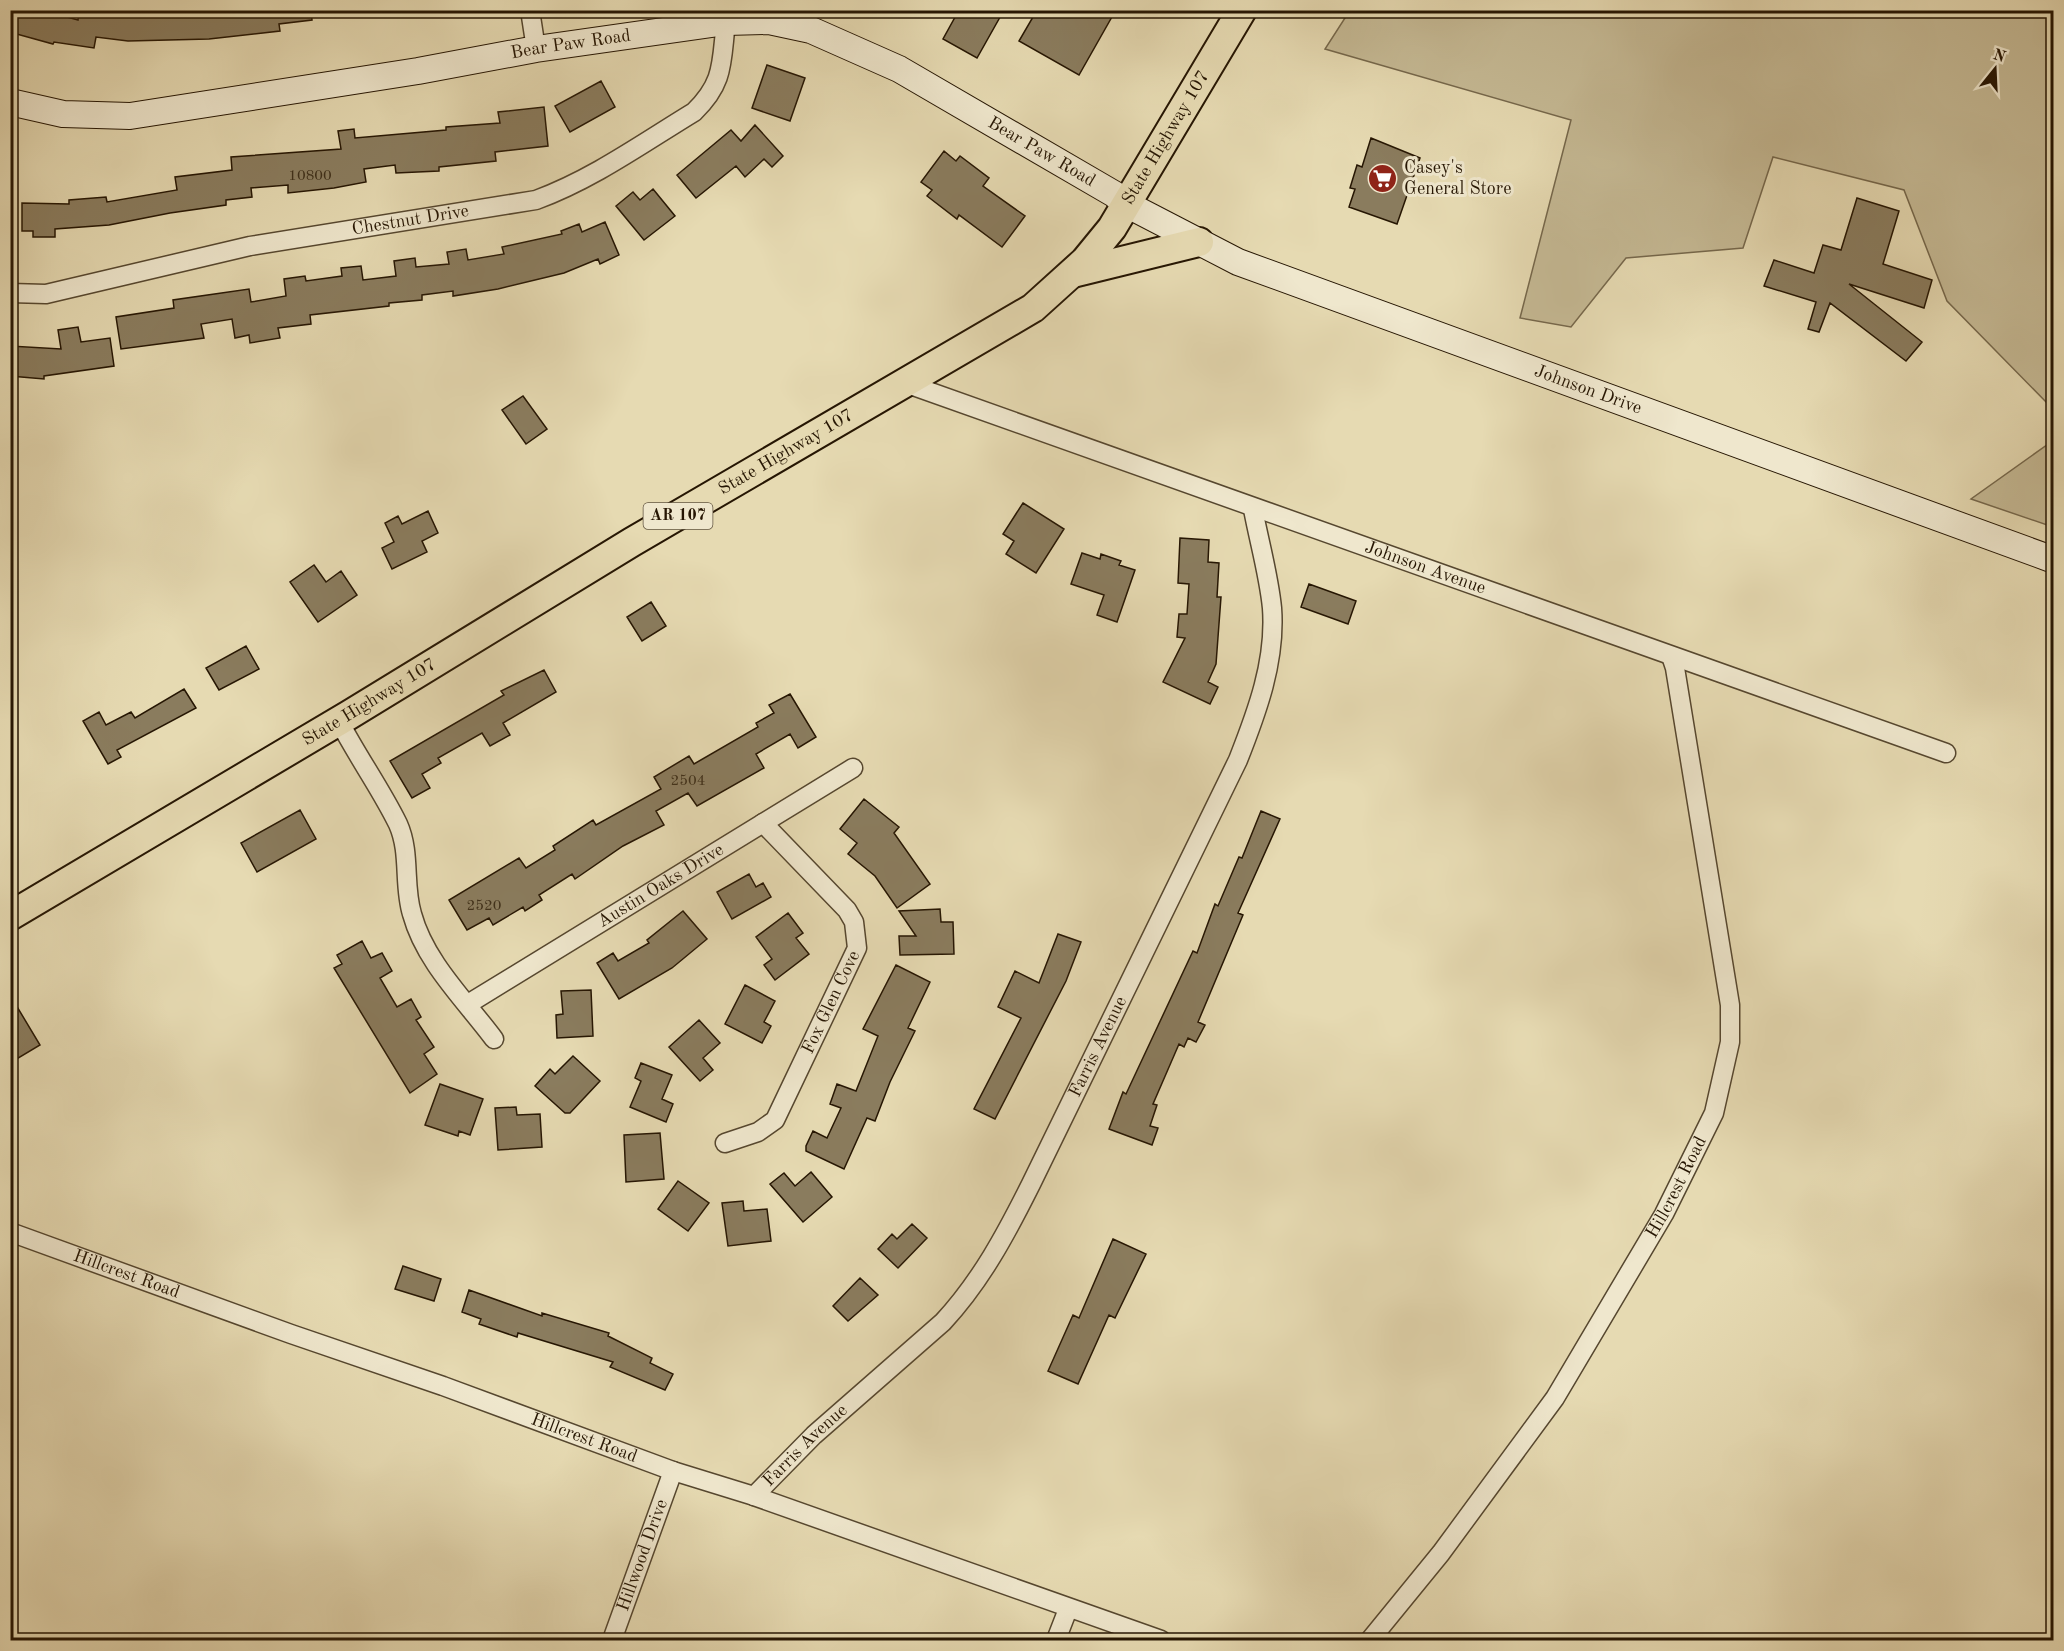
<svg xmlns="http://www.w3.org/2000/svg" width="2064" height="1651" font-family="'Old Standard TT',serif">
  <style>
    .green { fill: #c5b994; stroke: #76684c; stroke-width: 1.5 }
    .building { fill: #8a7c5e; stroke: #261603; stroke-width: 1.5 }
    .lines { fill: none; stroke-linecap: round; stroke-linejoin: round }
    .street-casing { stroke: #56472f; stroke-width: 21 }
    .secondary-casing { stroke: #261603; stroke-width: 28 }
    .primary-casing { stroke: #261603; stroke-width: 32 }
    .street { stroke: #efe7cd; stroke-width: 18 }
    .secondary { stroke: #efe7cd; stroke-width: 26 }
    .primary { stroke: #e6dab2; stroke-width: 28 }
    .labels { text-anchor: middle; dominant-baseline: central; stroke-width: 6; stroke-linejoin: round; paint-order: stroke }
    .number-label { font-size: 15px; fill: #3f301a }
    .shield { fill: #efe7cd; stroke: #625540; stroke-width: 1.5 }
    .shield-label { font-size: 16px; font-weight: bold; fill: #261603 }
    .street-label { font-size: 18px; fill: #261603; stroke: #efe7cd }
    .poi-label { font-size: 18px; fill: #261603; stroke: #efe7cd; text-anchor: start }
  </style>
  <rect width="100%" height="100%" fill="#e6dab2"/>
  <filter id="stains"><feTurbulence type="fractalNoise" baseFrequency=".00333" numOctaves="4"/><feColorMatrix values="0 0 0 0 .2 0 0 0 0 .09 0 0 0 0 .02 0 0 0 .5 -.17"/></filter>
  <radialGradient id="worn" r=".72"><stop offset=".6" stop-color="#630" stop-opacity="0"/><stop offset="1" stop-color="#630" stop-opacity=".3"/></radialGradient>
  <path class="green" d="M1332 11H2053V527L1971 499 2051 442 2049 405 1947 301 1904 190 1773 157 1743 248 1626 258 1571 327 1520 318 1571 120 1325 49 1345 18Z"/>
  <path class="building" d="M19 10H42L78 20 79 10H311L312 20 279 24 280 31 209 39 128 41 96 37 94 48 54 42 53 44 13 33Z
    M959 10H1004L977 58 943 39Z
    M1037 10H1105L1113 15 1079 75 1019 41Z
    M767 65 805 78 790 121 752 108Z
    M601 81 615 107 570 132 555 106Z
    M544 107 548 146 495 152 496 161 439 167V171L396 173 395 165 364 169 366 182 334 188 288 193V185L251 188 252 197 226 200V205L170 213 109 225 55 229V237H33V231H22V203L69 204V200L106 197 107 202 177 190 175 177 232 170 231 157 341 149 338 131 354 129 355 138 446 130V127L500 123 498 112Z
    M755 125 783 156 772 167 764 159 745 177 736 166 696 198 677 175 731 130 741 141Z
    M1371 138 1420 158 1397 224 1349 207 1355 189 1350 188 1357 165 1362 167Z
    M944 151 956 161 960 156 989 178 983 186 1025 216 1002 247 959 215 957 219 927 196 932 190 921 182Z
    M653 189 675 216 644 240 616 206 633 192 640 200Z
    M1857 198 1899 211 1883 264 1932 280 1924 308 1849 284 1922 342 1906 361 1830 303 1819 332 1808 329 1816 302 1764 286 1774 260 1814 273 1823 245 1841 250Z
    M605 222 619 255 600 264 598 259 564 273 498 289 453 296V291L422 295V300L389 303V306L310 315 311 324 278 328 280 338 250 343 249 335 235 338 232 319 201 324 204 338 121 349 116 317 174 308 173 300 249 289 251 302 286 296 284 279 305 276 306 281 342 276 341 268 361 266 363 280 396 276 394 261 415 258 416 267 449 264 447 252 466 249 468 260 504 254 502 247 562 234 561 231 579 224 582 232Z
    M78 327 81 342 110 338 114 366 44 376V379L10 376V346L61 349 58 330Z
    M523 396 547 429 526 444 502 410Z
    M1023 503 1064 529 1036 573 1006 554 1014 541 1003 534Z
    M428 511 438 533 422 541 427 552 392 569 382 548 394 542 385 523 398 516 402 524Z
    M1180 538 1209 540 1208 562 1219 563 1217 597H1221L1216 664 1208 682 1218 687 1210 704 1163 682 1185 638 1177 637 1179 614H1187L1189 584 1178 583Z
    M1082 553 1100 559 1101 554 1121 561 1119 565 1135 570 1117 622 1097 615 1104 595 1071 584Z
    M314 565 326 582 341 571 357 595 318 622 290 582Z
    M1309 584 1356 601 1348 624 1301 607Z
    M651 602 666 626 642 641 627 617Z
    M246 646 259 669 219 690 206 668Z
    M544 670 556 692 503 723 510 735 490 746 482 733 438 758 441 763 422 774 430 788 412 798 390 761 504 695 501 691Z
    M184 689 196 708 117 750 121 757 108 764 83 721 99 712 106 725 131 712 135 718Z
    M790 694 816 737 798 748 790 734 756 754 764 768 697 806 688 793 656 811 664 825 623 846 575 879 572 874 539 895 542 900 525 911 523 907 493 925 489 918 467 930 449 900 519 858 526 868 555 850 553 846 593 820 596 825 661 789 654 777 689 756 694 764 758 727 756 723 774 713 769 705Z
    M864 799 899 827 894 833 930 884 897 908 875 876 848 854 857 843 840 829Z
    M300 810 316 839 257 872 241 843Z
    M1261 811 1280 819 1238 913 1243 915 1198 1022 1205 1025 1196 1042 1188 1038 1184 1047 1179 1044 1153 1104 1157 1105 1150 1126 1158 1128 1152 1145 1109 1129 1123 1092 1126 1094 1193 951 1197 953 1215 904 1218 906 1239 857 1242 858Z
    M749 874 756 887 763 883 771 897 732 919 717 892Z
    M940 909 941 922H953L954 954 900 955 899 936H916L899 911Z
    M683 911 707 939 672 968 619 999 597 963 613 953 618 961 649 943 647 940Z
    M788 913 803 933 796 938 809 954 775 980 764 965 772 959 756 937Z
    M1058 934 1081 942 1066 981 995 1119 974 1109 1021 1018 998 1007 1015 971 1039 983Z
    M362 941 371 958 382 953 392 971 380 978 397 1007 411 999 421 1017 416 1020 434 1047 424 1054 437 1074 410 1093 334 968 342 964 337 955Z
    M896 965 930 982 908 1028 915 1031 890 1082 875 1121 867 1118 844 1169 806 1151V1146L813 1131 827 1138 841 1108 830 1104 837 1084 856 1091 878 1036 863 1029Z
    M745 985 775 1001 764 1022 771 1026 762 1043 725 1024Z
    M591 990 593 1036 557 1038 556 1015 563 1014 561 991Z
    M10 995 40 1045 10 1063Z
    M699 1020 720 1043 703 1058 713 1070 700 1081 669 1047Z
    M573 1056 600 1081 570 1113H565L535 1086 550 1069 555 1074Z
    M641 1063 672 1075 662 1099 673 1104 666 1122 630 1107 641 1081 635 1078Z
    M440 1084 483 1099 470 1135 459 1131 458 1136 425 1125Z
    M516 1107 517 1115 540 1114 542 1147 498 1150 495 1108Z
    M660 1133 664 1179 626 1182 624 1135Z
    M811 1172 832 1197 803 1222 770 1184 784 1173 795 1186Z
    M678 1181 709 1203 688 1231 658 1209Z
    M743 1201 744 1211 767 1209 771 1241 728 1246 722 1203Z
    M912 1224 927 1238 898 1268 878 1249 892 1234 897 1239Z
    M1113 1239 1146 1254 1115 1318 1109 1315 1078 1384 1048 1371 1073 1315 1079 1318Z
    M403 1266 441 1279 434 1301 395 1289Z
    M860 1278 878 1295 848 1321 833 1306Z
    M469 1290 542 1316V1313L609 1333 608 1336 652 1358 650 1363 673 1374 665 1390 610 1367 613 1362 518 1333 517 1337 479 1324 481 1319 462 1312Z"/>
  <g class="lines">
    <defs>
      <g id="street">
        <path d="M530 10 536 49"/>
        <path id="s1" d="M10 293 46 294 250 246 536 200C593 179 643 143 694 112 725 82 721 62 726 22"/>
        <path id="s2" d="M905 383 1946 753"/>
        <path d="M339 721C357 756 381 789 398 824 411 853 403 885 412 914 425 962 465 1000 494 1039"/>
        <path id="s3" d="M468 1004 853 768"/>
        <path id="s4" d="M725 1143 758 1132 775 1120 857 948 854 922 847 910 763 823"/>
        <path id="s5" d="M10 1232 291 1334 443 1386 673 1471 754 1496 1161 1640"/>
        <path id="s6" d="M754 1496 814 1435 943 1322C981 1281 1006 1234 1031 1184L1238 760C1257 712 1276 661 1272 608 1269 576 1259 541 1253 509"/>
        <path id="s7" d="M612 1640 673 1471"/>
        <path d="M1056 1640 1068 1609"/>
        <path id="s8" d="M1370 1640 1441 1553 1555 1398 1664 1214 1714 1113 1730 1042V1005L1675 668 1671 656"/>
      </g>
      <g id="secondary">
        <path id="s9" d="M10 102 63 114 130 116 418 71 536 49 726 22 769 21 811 30 899 69 1114 194 1128 205 1238 262 2054 560"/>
      </g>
      <g id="primary">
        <path d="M1073 273 1199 242"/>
        <path id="s10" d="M10 916 349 715 632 542 1033 308 1085 261 1112 228 1242 10"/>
      </g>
    </defs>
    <use href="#street" class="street-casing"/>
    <use href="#secondary" class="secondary-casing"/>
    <use href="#primary" class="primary-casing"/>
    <use href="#street" class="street"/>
    <use href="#secondary" class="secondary"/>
    <use href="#primary" class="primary"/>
  </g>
  <defs>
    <symbol id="supermarket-disc" viewBox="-11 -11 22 22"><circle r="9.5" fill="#8f2418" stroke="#efe7cd"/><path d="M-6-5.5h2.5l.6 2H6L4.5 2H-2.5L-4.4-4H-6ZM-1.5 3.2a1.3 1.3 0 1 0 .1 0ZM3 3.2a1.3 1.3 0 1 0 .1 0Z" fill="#fff"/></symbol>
  </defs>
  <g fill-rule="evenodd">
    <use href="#supermarket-disc" x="1366" y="162" width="33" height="33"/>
  </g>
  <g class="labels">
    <g class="number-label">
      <text x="310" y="176">10800</text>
      <text x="688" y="781">2504</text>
      <text x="484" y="906">2520</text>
    </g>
    <rect class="shield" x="643.5" y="503" width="69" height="26" rx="4.5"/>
    <g class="shield-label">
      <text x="678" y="516">AR 107</text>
    </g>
    <g class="street-label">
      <text stroke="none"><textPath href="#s9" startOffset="568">Bear Paw Road</textPath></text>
      <text stroke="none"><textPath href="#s10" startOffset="1408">State Highway 107</textPath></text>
      <text stroke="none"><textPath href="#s9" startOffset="1072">Bear Paw Road</textPath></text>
      <text stroke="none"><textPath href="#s1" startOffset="408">Chestnut Drive</textPath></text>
      <text stroke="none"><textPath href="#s9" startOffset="1670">Johnson Drive</textPath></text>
      <text stroke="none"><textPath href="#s10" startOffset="904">State Highway 107</textPath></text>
      <text stroke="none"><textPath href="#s2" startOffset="552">Johnson Avenue</textPath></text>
      <text stroke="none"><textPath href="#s10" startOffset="418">State Highway 107</textPath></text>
      <text stroke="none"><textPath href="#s3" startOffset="226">Austin Oaks Drive</textPath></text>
      <text stroke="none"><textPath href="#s4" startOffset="186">Fox Glen Cove</textPath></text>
      <text stroke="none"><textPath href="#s6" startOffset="574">Farris Avenue</textPath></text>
      <text stroke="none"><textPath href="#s8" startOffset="548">Hillcrest Road</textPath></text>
      <text stroke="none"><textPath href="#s5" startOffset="124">Hillcrest Road</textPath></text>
      <text stroke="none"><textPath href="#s5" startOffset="610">Hillcrest Road</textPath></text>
      <text stroke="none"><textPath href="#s6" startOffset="72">Farris Avenue</textPath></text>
      <text stroke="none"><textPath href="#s7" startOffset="90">Hillwood Drive</textPath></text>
    </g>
    <g class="poi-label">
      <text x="1404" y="168">Casey's<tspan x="1404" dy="21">General Store</tspan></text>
    </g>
  </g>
  <rect width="2064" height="1651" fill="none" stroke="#e6dab2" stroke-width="36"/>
  <rect x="12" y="12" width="2040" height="1627" fill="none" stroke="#261603" stroke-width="3"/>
  <rect x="18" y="18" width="2028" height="1615" fill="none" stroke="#261603" stroke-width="1.5"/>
  <g transform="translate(1995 69) rotate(18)" stroke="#efe7cd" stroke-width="4.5" paint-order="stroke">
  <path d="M0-4.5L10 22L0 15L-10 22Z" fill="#261603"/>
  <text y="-9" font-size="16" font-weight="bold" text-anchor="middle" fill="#261603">N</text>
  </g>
  <rect width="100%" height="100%" filter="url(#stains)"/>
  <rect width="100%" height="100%" fill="url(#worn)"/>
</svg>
